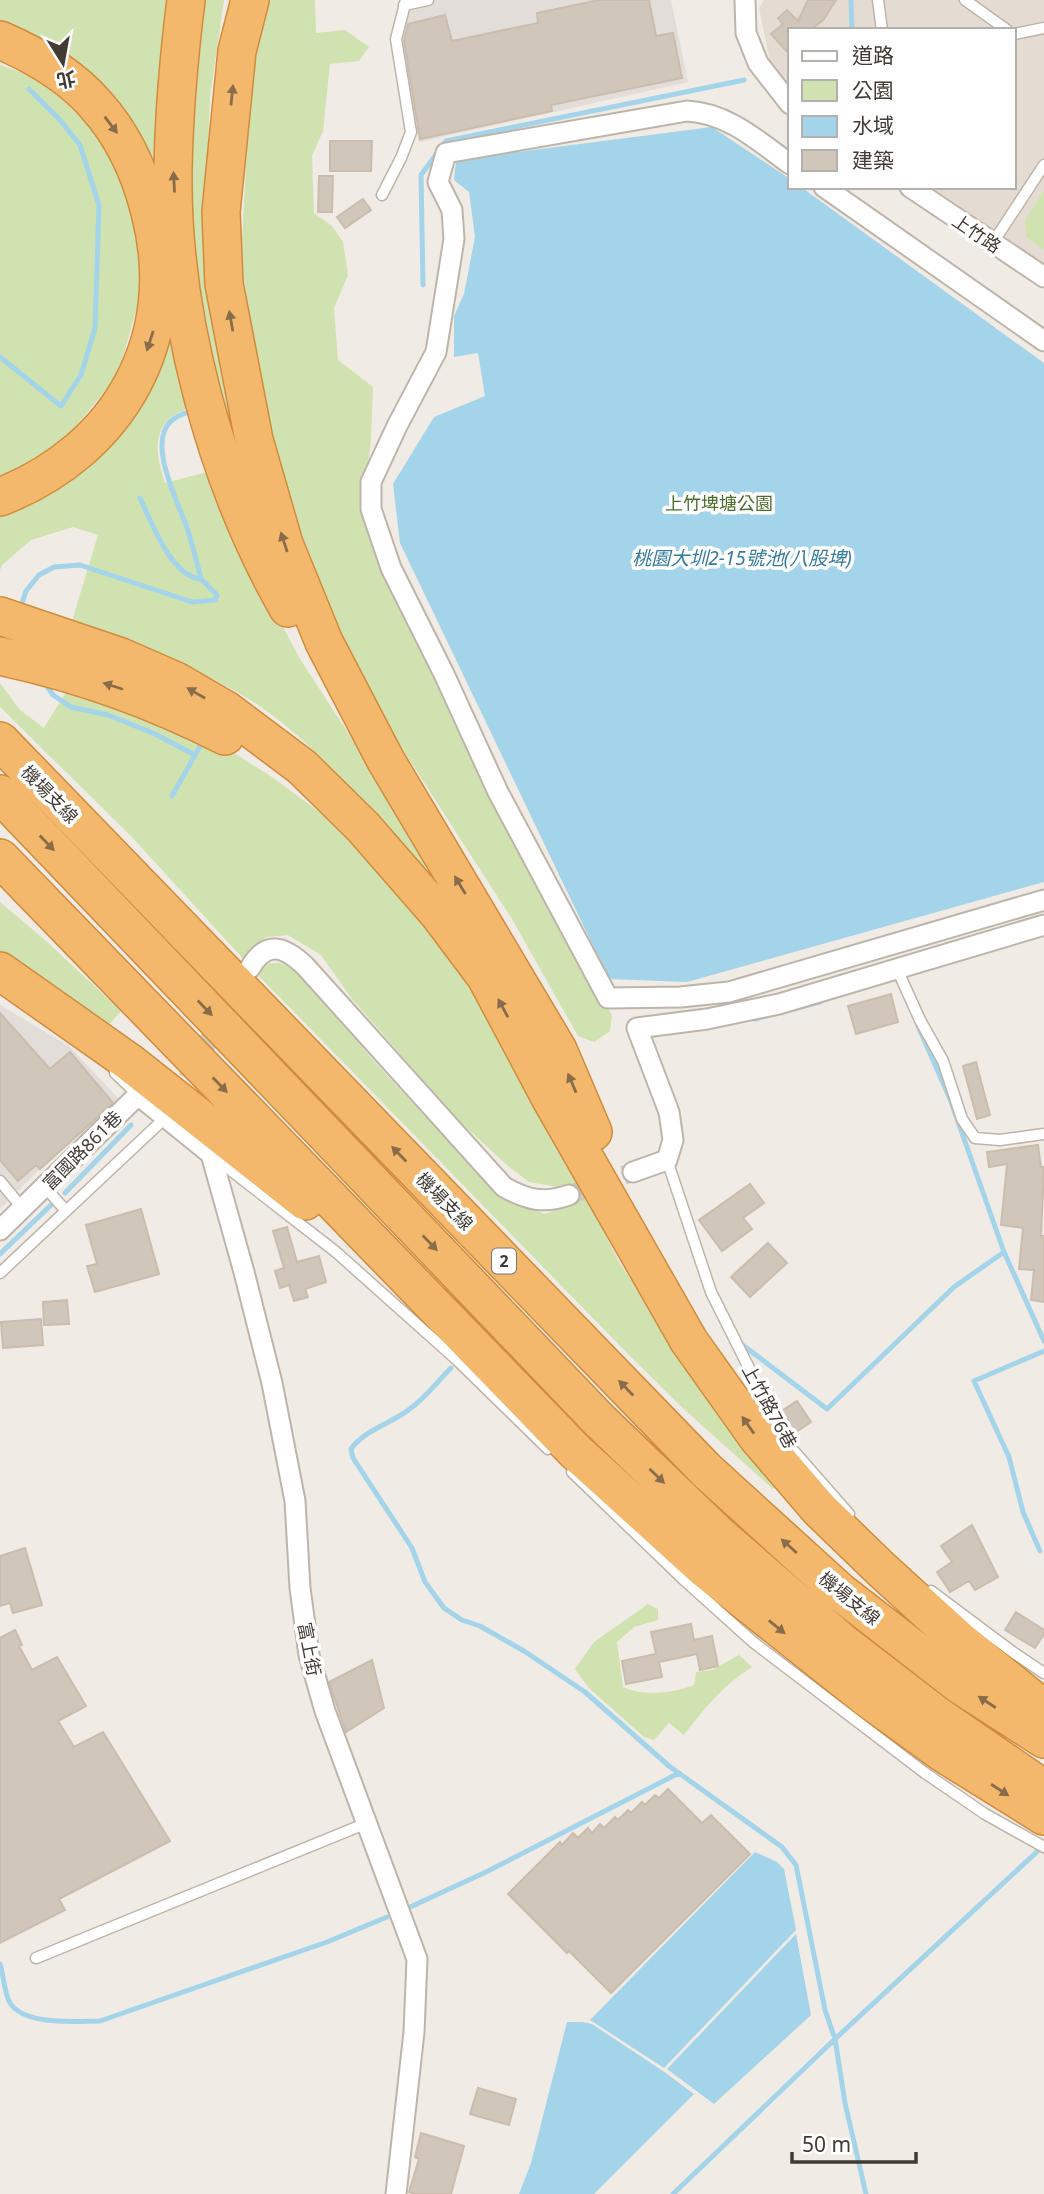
<svg xmlns="http://www.w3.org/2000/svg" width="1044" height="2194" font-family="'Noto Sans','Noto Sans TC',sans-serif">
  <style>
    .residential { fill: #e4dcd2 }
    .industrial { fill: #e2ddd9 }
    .green { fill: #d0e2af }
    .water { fill: #a3d4ea }
    .lines { fill: none; stroke-linecap: round; stroke-linejoin: round }
    .stream { stroke: #a3d4ea; stroke-width: 5 }
    .building { fill: #d1c6ba; stroke: #cbbdae; stroke-width: 2 }
    .street-tunnel { stroke: #cdc8c1; stroke-width: 19; stroke-dasharray: 19 10; stroke-linecap: butt }
    .lane-casing { stroke: #beb5aa; stroke-width: 13 }
    .street-casing { stroke: #beb5aa; stroke-width: 23 }
    .highway-casing { stroke: #d18b3d; stroke-width: 40 }
    .lane { stroke: #fff; stroke-width: 10 }
    .street { stroke: #fff; stroke-width: 19 }
    .highway { stroke: #f3b86c; stroke-width: 37 }
    .oneway { fill: #896d4a }
    .labels { text-anchor: middle; dominant-baseline: central; stroke-width: 7; stroke-linejoin: round; paint-order: stroke }
    .shield { fill: #fff; stroke: #7b7671; stroke-width: 2 }
    .shield-label { font-size: 16px; font-weight: bold; fill: #423b34 }
    .street-label { font-size: 18px; fill: #423b34; stroke: #fff }
    .park-label { font-size: 18px; fill: #4c6e2c; stroke: #fff }
    .water-label { font-size: 19px; font-style: italic; fill: #347b9e; stroke: #fff }
  </style>
  <rect width="100%" height="100%" fill="#f0ebe4"/>
  <path class="residential" d="M764 0H1044V283L901 187H1014V30H790V112L779 105 759 8Z"/>
  <path class="industrial" d="M403 0H671L688 82 419 142 400 54Z
    M0 1005 69 1046 121 1101 40 1169 0 1209Z"/>
  <path class="green" d="M0 0H170L158 166 129 117 84 66 35 39 0 26Z
    M203 0H224L210 96 204 263 219 354 240 445 232 457 198 300 192 220 193 87Z
    M266 0H315L316 33 345 30 369 47 359 61 330 64 323 131 312 156 314 213 332 226 343 242 348 275 334 308 338 360 373 387 371 440 365 492 584 963 612 1016 610 1031 594 1042 578 1036 512 919 398 742 359 674 306 550 273 443 258 371 241 261 250 85Z
    M0 65 43 80 97 133 133 204 143 285 118 375 67 437 10 479 0 481Z
    M1044 191V250L1026 237 1025 220Z
    M167 310 195 406C187 409 175 413 169 419 151 437 158 461 165 483L215 470 259 582 300 659 432 862 419 870C369 809 319 745 252 701 197 666 133 645 72 621L98 535 73 527 31 540 2 565 0 570V511L67 480Z
    M0 683 20 710 44 728 71 684 209 737 275 779 327 818 380 865 491 1011 618 1260 675 1349 779 1484 773 1489 686 1411 631 1357 255 972 261 964 280 963 299 971 372 1059 500 1198 545 1214 577 1202 569 1189 529 1182 508 1166 459 1121 352 999 321 955 288 935 267 937 252 948 253 957 247 963 131 836 0 707Z
    M0 902 46 941 121 1011 109 1025 0 952Z
    M648 1604 658 1609V1620L634 1627 617 1642 623 1687C644 1697 673 1693 694 1685L696 1672 712 1670 739 1655 752 1667C723 1685 705 1708 684 1735L669 1723 654 1740 644 1737 589 1688 575 1669 594 1642Z"/>
  <path class="water" d="M712 127 790 179V187H801L1044 363V882L687 982 609 979 400 543 393 484 434 417 485 396 478 353 454 357V316L464 294 475 237 469 192 454 180 456 160Z
    M755 1852 777 1862 784 1869 796 1930 664 2068 590 2020Z
    M796 1934 811 2015 714 2104 667 2069Z
    M567 2022H582L592 2024 663 2071 694 2094 594 2194H519L531 2163Z"/>
  <g class="lines">
    <path class="stream" d="M851 0 852 30
      M423 285 421 175 446 141 744 80
      M0 357 61 406 81 375 95 328 99 205 80 145 60 120 29 89
      M140 498C151 521 171 577 201 579 197 563 193 547 188 531 180 505 147 446 170 422 176 415 186 413 194 410
      M20 610 26 591 39 575 54 567 80 565 192 602 215 600 217 595 201 579
      M44 682 53 695 71 707 108 715 155 734 195 755
      M172 796 204 739
      M755 1019 820 1002
      M918 1026 950 1099 1004 1252 1044 1341
      M65 1193 131 1125
      M0 1254 51 1205
      M744 1346 827 1409 954 1287 1004 1252
      M451 1368C438 1381 426 1397 411 1408 393 1423 364 1430 351 1449L353 1458 412 1548 425 1582 444 1608 462 1620 480 1626 524 1651 585 1692 669 1766 782 1847 796 1865 825 2010 835 2039 673 2194
      M1040 1551 1023 1512 1009 1457 974 1381 1044 1351
      M408 1908 486 1872 679 1773
      M0 1964C4 1976 4 1993 10 2003 25 2026 76 2021 100 2021L327 1942 387 1917
      M866 2194 845 2103 835 2039 1040 1849"/>
  </g>
  <path class="building" d="M599 0H649L656 36 673 33 682 78 551 105 552 111 420 139 404 41 408 24 445 15 452 41 538 23 537 13Z
    M808 0H836L824 19 811 30H790V55L771 34 783 24 778 18 787 10 798 21Z
    M330 141H372L371 171H330Z
    M319 176H333L332 212H318Z
    M363 199 371 210 345 228 337 217Z
    M891 994 898 1022 856 1034 848 1006Z
    M0 1013 50 1069 70 1052 113 1103 40 1169 36 1165 18 1181 0 1160Z
    M976 1062 990 1115 977 1119 963 1066Z
    M1038 1145 1041 1167H1044L1041 1236H1044V1302L1031 1300 1034 1270 1019 1269 1023 1228 1001 1225 1007 1164 989 1167 987 1152Z
    M750 1184 764 1203 743 1218 752 1229 722 1251 699 1220Z
    M141 1209 159 1274 95 1292 87 1266 97 1264 86 1225Z
    M287 1227 297 1262 319 1256 326 1282 305 1289 308 1297 294 1301 289 1285 280 1288 275 1271 284 1268 273 1231Z
    M768 1243 787 1263 750 1297 731 1277Z
    M67 1300 69 1324 44 1325 43 1302Z
    M41 1319 43 1345 3 1348 1 1322Z
    M797 1401 811 1422 793 1434 780 1412Z
    M972 1525 998 1577 975 1590 969 1581 950 1592 937 1572 952 1562 941 1546Z
    M25 1548 42 1605 13 1613 10 1603 0 1606V1556Z
    M1016 1612 1044 1630V1634L1035 1648 1005 1630Z
    M691 1624 694 1640 712 1636 718 1666 700 1670 697 1654 659 1662 662 1677 626 1684 622 1661 656 1654 651 1632Z
    M15 1630 22 1645 19 1646 32 1670 57 1657 86 1706 58 1721 74 1747 103 1732 170 1841 59 1899 65 1910 0 1943V1638Z
    M372 1660 384 1708 346 1732 329 1682Z
    M668 1789 702 1823 711 1815 750 1854 611 1993 569 1951 567 1953 508 1894 560 1842 562 1845 573 1833 578 1838 588 1828 592 1833 600 1824 604 1828 615 1817 618 1820 628 1810 631 1813 642 1802 645 1805 655 1795 659 1798Z
    M478 2088 516 2099 509 2125 470 2114Z
    M421 2133 464 2146 451 2194H416L409 2192 419 2159 415 2157Z"/>
  <g class="lines">
    <path class="street-tunnel" d="M173 1104 222 1017
      M569 1195 633 1172"/>
    <defs>
      <path id="lane" d="M878 0 882 30
        M965 0 1007 30
        M404 5 428 0
        M1014 34 1044 28
        M382 195 401 158 411 132 396 39 406 0
        M992 244 1044 165
        M897 969 920 1020 943 1061 962 1119 975 1138 1000 1140 1044 1134
        M115 1073 138 1095
        M215 1158 336 1252 457 1360 548 1449
        M667 1160 711 1292 786 1442 849 1514
        M0 1181 23 1209
        M45 1187 66 1211
        M0 1273 165 1118
        M572 1472 683 1579 753 1642 925 1773 985 1814 1044 1847
        M931 1591 1014 1653 1044 1673
        M36 1958 367 1823"/>
      <path id="street" d="M745 0 746 33 758 63 790 104
        M790 164C758 141 728 113 687 111L446 153 438 182 452 210 454 239 436 352 397 426 371 482V509L391 568 444 674 498 792 608 998 680 997 729 992 1044 900
        M824 187 1044 341
        M910 187 1044 277
        M250 968C266 940 284 946 305 966L504 1187C527 1200 544 1204 569 1195
        M633 1172 667 1160 673 1140 669 1112 637 1028 707 1019 779 1004 1044 925
        M0 1230 138 1095 211 1154 244 1272 272 1383 295 1501 300 1588 309 1655 325 1711 417 1959 414 2032 396 2194"/>
      <path id="highway" d="M186 0C179 56 174 113 173 170 171 316 216 482 288 608
        M250 0 237 51 221 212 224 284 254 440 284 544 324 642 385 759 558 1050 593 1132
        M0 40C35 55 71 76 96 105 124 136 140 172 150 212 183 338 120 450 0 497
        M0 616 121 657 176 681 226 710 302 767 363 827 438 913 486 977 551 1099 689 1341 758 1438 819 1509 881 1569 960 1641 1044 1709
        M0 656C79 673 153 699 225 736
        M0 741 706 1470 839 1591 960 1685 1044 1739
        M0 794 600 1421 720 1536 844 1644 935 1714 1044 1789
        M0 858 576 1452 705 1569 866 1697 943 1753 1044 1816
        M0 971 129 1062 305 1201"/>
    </defs>
    <use href="#lane" class="lane-casing"/>
    <use href="#street" class="street-casing"/>
    <use href="#highway" class="highway-casing"/>
    <use href="#lane" class="lane"/>
    <use href="#street" class="street"/>
    <use href="#highway" class="highway"/>
  </g>
  <defs><path id="oneway-solid" d="M-6-.8H1V-3.2L6.5 0L1 3.2V.8H-6Z" transform="scale(1.75)"/></defs>
  <g class="oneway">
    <use href="#oneway-solid" transform="translate(232 95) rotate(-84)"/>
    <use href="#oneway-solid" transform="translate(111 125) rotate(53)"/>
    <use href="#oneway-solid" transform="translate(174 182) rotate(-93)"/>
    <use href="#oneway-solid" transform="translate(231 321) rotate(-100)"/>
    <use href="#oneway-solid" transform="translate(150 341) rotate(108)"/>
    <use href="#oneway-solid" transform="translate(284 542) rotate(-108)"/>
    <use href="#oneway-solid" transform="translate(113 686) rotate(-162)"/>
    <use href="#oneway-solid" transform="translate(196 693) rotate(-150)"/>
    <use href="#oneway-solid" transform="translate(47 843) rotate(46)"/>
    <use href="#oneway-solid" transform="translate(460 885) rotate(-121)"/>
    <use href="#oneway-solid" transform="translate(205 1008) rotate(46)"/>
    <use href="#oneway-solid" transform="translate(503 1008) rotate(-118)"/>
    <use href="#oneway-solid" transform="translate(572 1083) rotate(-113)"/>
    <use href="#oneway-solid" transform="translate(220 1085) rotate(46)"/>
    <use href="#oneway-solid" transform="translate(399 1154) rotate(-134)"/>
    <use href="#oneway-solid" transform="translate(430 1243) rotate(46)"/>
    <use href="#oneway-solid" transform="translate(626 1388) rotate(-134)"/>
    <use href="#oneway-solid" transform="translate(748 1425) rotate(-125)"/>
    <use href="#oneway-solid" transform="translate(657 1476) rotate(44)"/>
    <use href="#oneway-solid" transform="translate(789 1546) rotate(-138)"/>
    <use href="#oneway-solid" transform="translate(777 1627) rotate(39)"/>
    <use href="#oneway-solid" transform="translate(987 1702) rotate(-147)"/>
    <use href="#oneway-solid" transform="translate(1000 1790) rotate(33)"/>
  </g>
  <g class="labels">
    <rect class="shield" x="492" y="1248.5" width="24" height="25" rx="5"/>
    <g class="shield-label">
      <text x="504" y="1261">2</text>
    </g>
    <g class="street-label">
      <text transform="translate(977 233) rotate(34)">上竹路</text>
      <text transform="translate(50 794) rotate(46)">機場支線</text>
      <text transform="translate(82 1150) rotate(-45)">富國路861巷</text>
      <text transform="translate(445 1201) rotate(46)">機場支線</text>
      <text transform="translate(770 1406) rotate(61)">上竹路76巷</text>
      <text transform="translate(850 1598) rotate(39)">機場支線</text>
      <text transform="translate(310 1649) rotate(79)">富上街</text>
    </g>
    <g class="park-label">
      <text x="719" y="503">上竹埤塘公園</text>
    </g>
    <g class="water-label">
      <text x="742" y="558">桃園大圳2-15號池(八股埤)</text>
    </g>
  </g>
  <rect x="788" y="28" width="228" height="161" fill="#ffffff" stroke="#b3b1ae" stroke-width="2"/>
  <rect x="802" y="51" width="35" height="10" fill="#ffffff" stroke="#b3b1ae" stroke-width="2"/>
  <text x="852" y="63" font-size="21" fill="#423b34">道路</text>
  <rect x="802" y="80" width="35" height="21" fill="#d0e2af" stroke="#b3b1ae" stroke-width="2"/>
  <text x="852" y="98" font-size="21" fill="#423b34">公園</text>
  <rect x="802" y="116" width="35" height="21" fill="#a3d4ea" stroke="#b3b1ae" stroke-width="2"/>
  <text x="852" y="133" font-size="21" fill="#423b34">水域</text>
  <rect x="802" y="150" width="35" height="21" fill="#d1c6ba" stroke="#b3b1ae" stroke-width="2"/>
  <text x="852" y="168" font-size="21" fill="#423b34">建築</text>
  <g transform="translate(63 63) rotate(169)" stroke="#ffffff" stroke-width="5" paint-order="stroke">
  <path d="M0-5L12 26L0 18L-12 26Z" fill="#423b34"/>
  <text y="-10" font-size="19" font-weight="bold" text-anchor="middle" fill="#423b34">北</text>
  </g>
  <path d="M792 2152v10h124v-10" fill="none" stroke="#423b34" stroke-width="3.5"/>
  <text x="802" y="2152" font-size="21" fill="#423b34" stroke="#ffffff" stroke-width="5" paint-order="stroke">50 m</text>
</svg>
